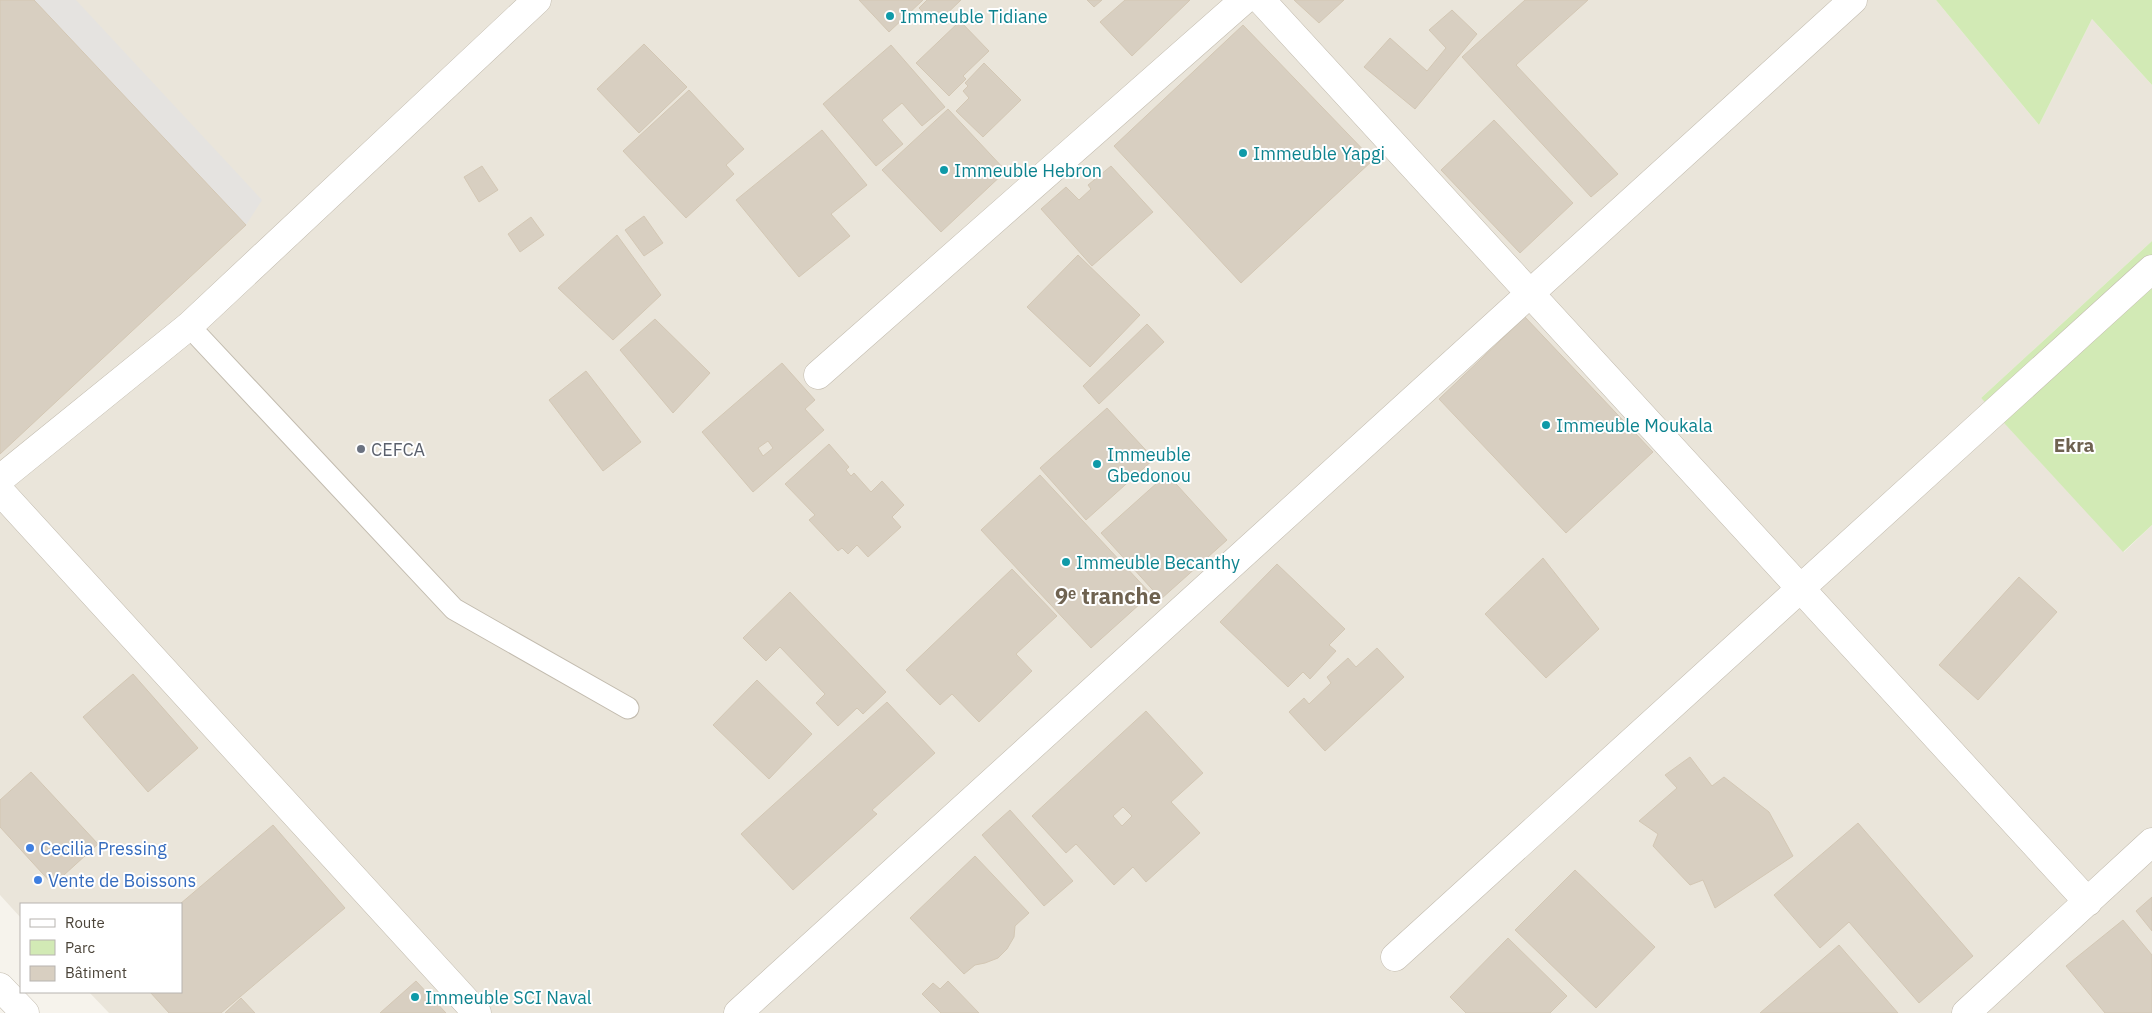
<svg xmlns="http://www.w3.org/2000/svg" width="2152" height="1013" font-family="'IBM Plex Sans',sans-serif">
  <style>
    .residential { fill: #eae5da }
    .green { fill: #d2eab5 }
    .parking { fill: #e5e3e0 }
    .building { fill: #d8cfc1; stroke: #d3c7b4; fill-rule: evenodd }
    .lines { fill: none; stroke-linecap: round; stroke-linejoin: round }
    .service-casing { stroke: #c2bbae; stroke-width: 23 }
    .minor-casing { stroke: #c2bbae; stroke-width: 29 }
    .tertiary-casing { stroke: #c2bbae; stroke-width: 29 }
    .service { stroke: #fff; stroke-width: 21 }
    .minor { stroke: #fff; stroke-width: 28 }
    .tertiary { stroke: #fff; stroke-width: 28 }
    .culture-dot { fill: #0f9aa8; stroke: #fff; stroke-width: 2 }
    .worship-dot { fill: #6b7280; stroke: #fff; stroke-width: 2 }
    .shop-dot { fill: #3f7fe0; stroke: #fff; stroke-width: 2 }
    .labels { text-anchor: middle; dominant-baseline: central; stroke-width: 4; stroke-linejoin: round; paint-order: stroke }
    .culture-label { font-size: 18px; fill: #0d838f; stroke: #fff; text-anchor: start }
    .worship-label { font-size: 18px; fill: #5b616d; stroke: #fff; text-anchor: start }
    .shop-label { font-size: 18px; fill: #366cbe; stroke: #fff; text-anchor: start }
    .neighbourhood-label { font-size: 19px; font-weight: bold; fill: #6e6250; stroke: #fff }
    .district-label { font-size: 22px; font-weight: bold; fill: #6e6250; stroke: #fff }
  </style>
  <rect width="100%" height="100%" fill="#f6f3ec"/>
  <path class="residential" d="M0 0H1936L2039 125 2092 19 2152 85V241L1981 398 2124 552 2152 525V1013H109L89 992H181V904H21V918L0 895Z"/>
  <path class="green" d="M1936 0H2152V85L2092 19 2039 125Z
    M2152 241V525L2123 552 1981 398Z"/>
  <path class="parking" d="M34 0H76L262 200 246 225Z"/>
  <path class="building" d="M0 0H34L246 225 0 454Z
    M859 0H923L889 32Z
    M927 0H961L935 25 919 8Z
    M1087 0H1102L1094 7Z
    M1125 0H1190L1132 56 1100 22Z
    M1294 0H1344L1319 23Z
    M1525 0H1588L1516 65 1618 174 1591 197 1462 57Z
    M1452 10 1477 34 1415 109 1364 67 1390 38 1427 71 1446 48 1429 30Z
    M960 21 989 51 963 76 966 79 949 96 916 63Z
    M1243 25 1373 160 1241 283 1114 146Z
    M644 44 687 87 639 133 597 89Z
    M891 45 945 107 922 126 902 103 882 120 903 144 876 166 823 104Z
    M984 63 1021 100 983 137 956 111 969 98 963 91 968 86 965 83Z
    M689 90 744 149 726 165 734 174 686 218 623 151Z
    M948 109 1006 171 941 232 882 170Z
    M1494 120 1573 203 1520 253 1441 170Z
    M822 130 867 185 831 214 850 236 799 277 736 200Z
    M482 166 498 190 479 202 464 177Z
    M1111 166 1153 212 1092 266 1041 209 1066 187 1079 200 1091 189 1088 185Z
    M644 216 663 243 644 256 625 230Z
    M531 217 544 235 520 252 508 234Z
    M617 235 661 295 613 340 558 288Z
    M1078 255 1140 315 1090 367 1027 307Z
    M1525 317 1653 452 1566 533 1439 399Z
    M655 319 710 373 673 413 620 350Z
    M1147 324 1164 342 1099 404 1083 386Z
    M782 363 815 400 805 409 824 430 753 492 702 432ZM768 441 773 448 763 456 758 448Z
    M586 371 641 442 603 471 549 400Z
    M1107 408 1154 459 1086 520 1040 468Z
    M829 444 849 467 846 470 851 476 854 473 871 492 882 481 904 505 892 517 901 527 868 557 857 545 848 554 842 548 838 551 809 520 815 515 785 484Z
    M1167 474 1227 540 1161 599 1101 533Z
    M1040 475 1151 594 1091 648 981 530Z
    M1543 558 1599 629 1546 678 1485 614Z
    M1277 564 1345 629 1329 645 1336 651 1310 679 1303 672 1288 687 1220 622Z
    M1012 569 1057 616 1016 654 1032 671 979 722 952 694 940 705 906 670Z
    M2019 577 2057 612 1978 700 1939 665Z
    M790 592 886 692 863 714 857 708 838 726 816 703 825 694 780 647 766 661 743 638Z
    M1377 648 1404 677 1325 751 1289 712 1304 698 1309 704 1331 683 1327 677 1348 658 1356 667Z
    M133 674 198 748 148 792 83 717Z
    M757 680 812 734 769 779 713 725Z
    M887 702 935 753 872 810 877 814 793 890 741 834Z
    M1146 711 1203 773 1171 802 1200 833 1146 882 1133 867 1114 885 1076 844 1066 853 1032 816ZM1123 807 1132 816 1122 826 1113 816Z
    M1690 757 1712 786 1724 777 1769 812 1793 856 1715 908 1703 880 1690 885 1653 846 1658 834 1639 821 1677 788 1665 775Z
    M31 772 98 844 53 885 0 827V800Z
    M1010 810 1073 881 1044 906 982 835Z
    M1858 823 1973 956 1919 1003 1849 922 1820 948 1774 895Z
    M273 825 345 908 221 1013H169L150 992H181L180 904Z
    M975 856 1029 913 1015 926 1014 937 1007 949 998 958 985 963 975 965 964 974 910 918Z
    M1575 870 1655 947 1596 1008 1515 930Z
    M2152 897V931L2136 911Z
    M2123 920 2152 955V1013H2105L2066 966Z
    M1508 938 1567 996 1550 1013H1466L1450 997Z
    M1839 945 1898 1013H1760Z
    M416 981 446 1013H380Z
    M948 981 979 1013H941L922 994 933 983 940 989Z
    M241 998 255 1013H225Z"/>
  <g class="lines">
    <defs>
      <path id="service" d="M189 326 454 609 628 708"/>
      <path id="minor" d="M1261 0 2088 902
        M818 375 1244 0
        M0 479 189 326 537 0
        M0 491 477 1013
        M1395 957 2152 269
        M738 1013 1853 0
        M1966 1013 2152 842"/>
      <path id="tertiary" d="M0 987 25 1013"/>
    </defs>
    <use href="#service" class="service-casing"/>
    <use href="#minor" class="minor-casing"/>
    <use href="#tertiary" class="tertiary-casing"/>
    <use href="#service" class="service"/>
    <use href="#minor" class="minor"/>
    <use href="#tertiary" class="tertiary"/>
  </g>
  <g class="culture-dot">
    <circle cx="890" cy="16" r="5"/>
    <circle cx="1243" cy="153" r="5"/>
    <circle cx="944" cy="170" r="5"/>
    <circle cx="1546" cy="425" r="5"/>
    <circle cx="1097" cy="464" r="5"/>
    <circle cx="1066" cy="562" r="5"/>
    <circle cx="415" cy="997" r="5"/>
  </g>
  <circle class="worship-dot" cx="361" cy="449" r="5"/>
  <g class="shop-dot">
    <circle cx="30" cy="848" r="5"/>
    <circle cx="38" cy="880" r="5"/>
  </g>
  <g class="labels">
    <g class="culture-label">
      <text x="900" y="16">Immeuble Tidiane</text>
      <text x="1253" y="153">Immeuble Yapgi</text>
      <text x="954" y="170">Immeuble Hebron</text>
      <text x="1556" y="425">Immeuble Moukala</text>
      <text x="1107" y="454">Immeuble<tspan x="1107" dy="21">Gbedonou</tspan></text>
      <text x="1076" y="562">Immeuble Becanthy</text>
      <text x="425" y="997">Immeuble SCI Naval</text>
    </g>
    <g class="worship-label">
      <text x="371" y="449">CEFCA</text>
    </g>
    <g class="shop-label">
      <text x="40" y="848">Cecilia Pressing</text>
      <text x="48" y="880">Vente de Boissons</text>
    </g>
    <g class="neighbourhood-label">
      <text x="2074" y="445">Ekra</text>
    </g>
    <g class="district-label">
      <text x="1108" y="595">9ᵉ tranche</text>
    </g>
  </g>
  <rect x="20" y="903" width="162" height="90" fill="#ffffff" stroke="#b7b4b0"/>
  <rect x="30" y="919" width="25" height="8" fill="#ffffff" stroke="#b7b4b0"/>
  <text x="65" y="928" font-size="15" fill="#4b4439">Route</text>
  <rect x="30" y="940" width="25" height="15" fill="#d2eab5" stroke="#b7b4b0"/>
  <text x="65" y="953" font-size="15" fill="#4b4439">Parc</text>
  <rect x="30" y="966" width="25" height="15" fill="#d8cfc1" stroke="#b7b4b0"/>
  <text x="65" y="978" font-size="15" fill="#4b4439">Bâtiment</text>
</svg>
